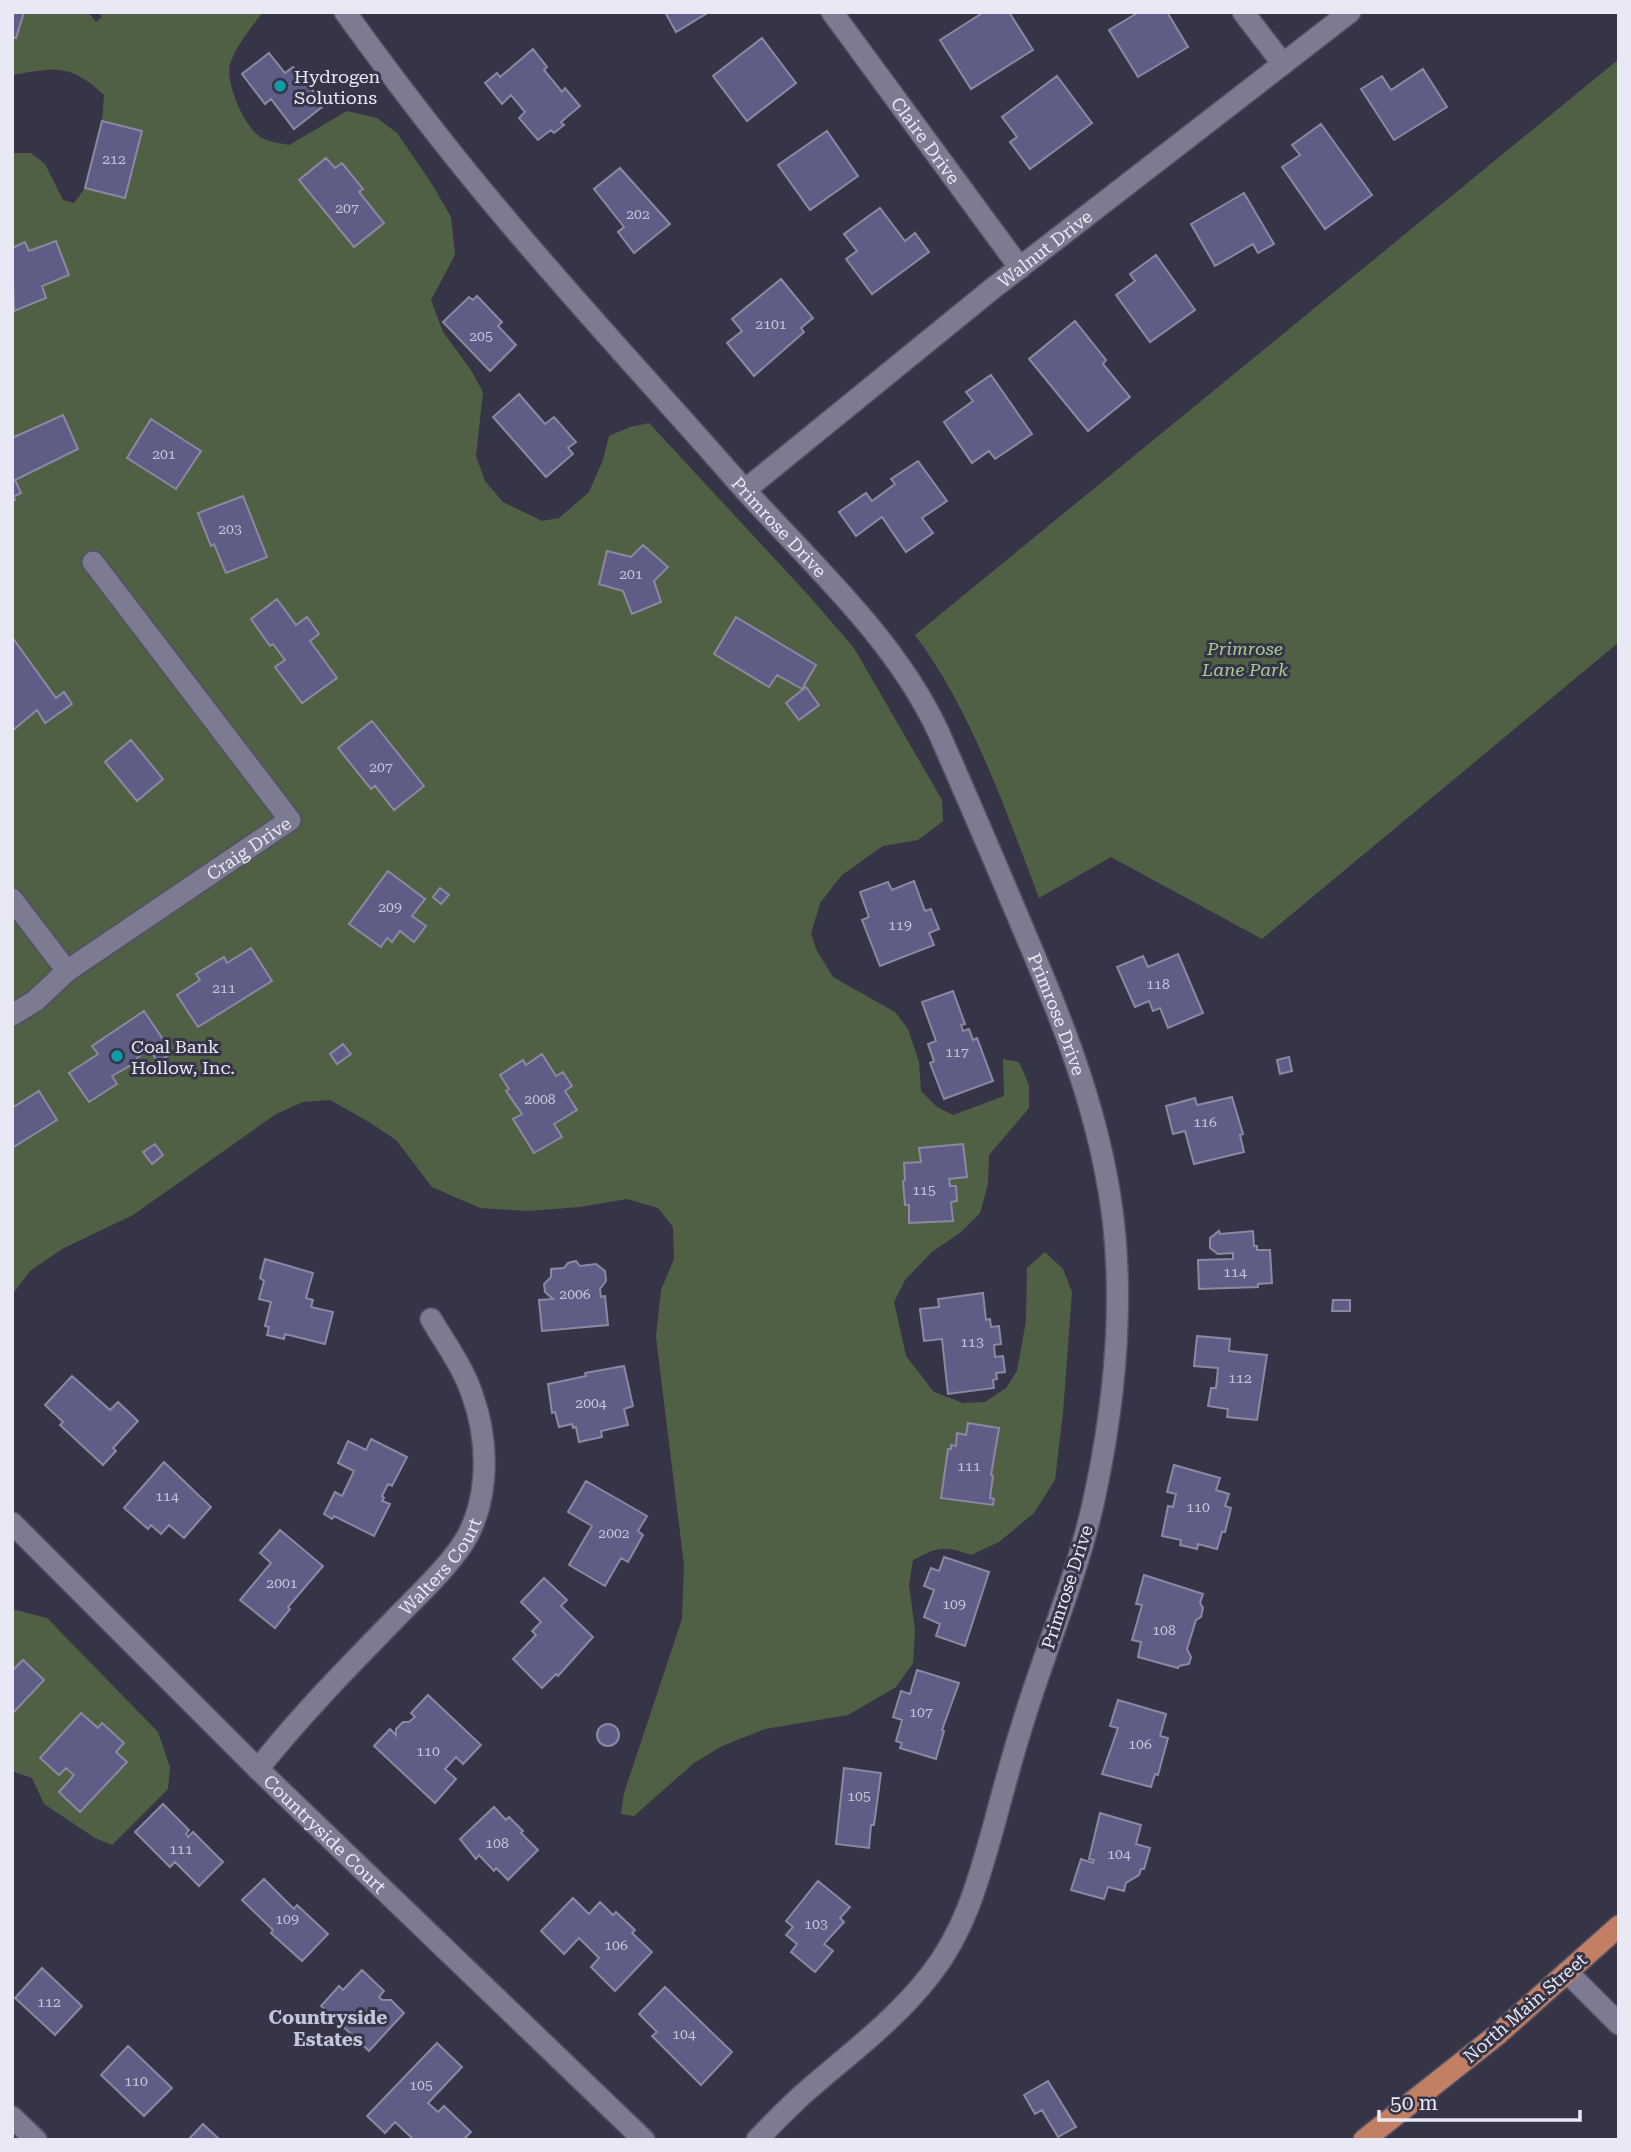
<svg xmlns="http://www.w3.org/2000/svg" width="1631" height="2152" font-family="'Roboto Serif',serif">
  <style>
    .green { fill: #506045; fill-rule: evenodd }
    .building { fill: #5f5d85; stroke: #8a89a1; stroke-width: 2 }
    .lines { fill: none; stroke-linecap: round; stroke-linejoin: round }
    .street-casing { stroke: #525162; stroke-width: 24 }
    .secondary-casing { stroke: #525162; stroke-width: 24 }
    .primary-casing { stroke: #525162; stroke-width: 24 }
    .street { stroke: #7c7b92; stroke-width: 21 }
    .secondary { stroke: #7c7b92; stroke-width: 21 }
    .primary { stroke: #c37f64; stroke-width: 21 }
    .culture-dot { fill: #0f9aa8; stroke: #363548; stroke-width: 2.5 }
    .labels { text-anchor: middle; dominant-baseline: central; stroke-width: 6; stroke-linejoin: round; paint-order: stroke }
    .number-label { font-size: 14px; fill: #c6c6da }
    .poi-label { font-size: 18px; fill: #e9e9f6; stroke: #363548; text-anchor: start }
    .street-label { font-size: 18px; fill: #e9e9f6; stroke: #363548 }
    .park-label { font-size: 18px; font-style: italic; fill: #a8cd8e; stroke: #363548 }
    .neighbourhood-label { font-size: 19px; font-weight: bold; fill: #c4c4dd; stroke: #363548 }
  </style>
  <rect width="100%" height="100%" fill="#363548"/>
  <path class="green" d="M24 12H88L96 22 102 17 98 12H263C251 28 236 45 230 64 225 83 245 129 262 138 269 142 281 143 289 145L347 111 377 118 397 133 432 184 451 217 455 255 431 300 443 332 471 370 483 392 476 456 485 481 503 502 542 521 559 518 589 492 603 460 609 436 630 427 649 423 810 597 854 648 942 800 943 821 918 840 883 846 842 875 820 903 811 934 817 951 833 977 895 1012 908 1029 919 1062 921 1091 937 1107 953 1115 1004 1096 1003 1059 1019 1062 1029 1085V1108L989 1155 988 1184 980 1213 961 1232 932 1252 905 1280 894 1302 906 1356 934 1392 963 1403 985 1402 1006 1388 1017 1371 1026 1321 1027 1268 1045 1252 1063 1269 1072 1292 1063 1413 1055 1480 1034 1513 999 1542 971 1555C945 1545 937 1547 913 1560L909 1585 915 1630 913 1663 896 1687 848 1715 765 1729 722 1746 694 1763 634 1816 621 1814 624 1793 682 1619 684 1565 656 1337 661 1290 674 1259 673 1227 658 1208 627 1199 580 1207 528 1211 480 1208 432 1187 396 1140 369 1122 330 1100 303 1102 276 1114 133 1215 62 1249 30 1271 12 1295V1148L57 1120 12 1108V731L37 710 46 722 72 703 64 692 56 698 12 637V502L15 500 13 497 21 493 15 480 78 449 63 415 12 438V307L15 311 46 298 42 286 69 275 56 241 29 251 25 242 12 248V153H31L45 164 63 200 74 203 85 188 125 198 141 131 102 121 104 95C70 63 55 68 12 75V37ZM326 158 335 168 342 163 362 189 359 192 384 223 354 247 300 180ZM151 419 201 450 176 489 127 458ZM243 496 266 557 226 573 214 544 211 545 198 514ZM644 545 668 568 654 581 661 602 632 614 623 591 599 584 607 551 631 557ZM277 600 296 625 307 617 319 634 310 641 337 678 302 703 285 660 273 644 270 645 251 619ZM736 617 816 664 802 689 777 675 769 687ZM806 688 819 705 799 720 786 703ZM372 721 423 786 394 810 375 786 370 789 338 748ZM130 740 163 779 137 800 105 762ZM388 872 424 898 412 916 425 926 414 942 400 931 392 942 387 938 380 947 349 924ZM251 948 272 980 198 1027 177 995 200 980 196 974 224 958 227 963ZM144 1011 149 1049 137 1058 138 1061 112 1076 117 1084 89 1102 70 1073 98 1054 92 1046ZM542 1054 556 1076 563 1072 572 1086 565 1091 576 1110 554 1124 561 1137 535 1153 513 1119 522 1114 506 1091 509 1089 500 1075 523 1061 526 1065ZM963 1144 967 1177 949 1179 950 1186H956L957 1201 951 1202 953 1221 909 1223V1205H905L903 1181 905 1180 904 1164 921 1162 920 1148ZM968 1424 999 1428 991 1475 993 1476 990 1498 994 1499 993 1504 942 1498 948 1449H951V1445L956 1446 958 1434 966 1435Z
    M1619 59V642L1262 939 1111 857 1039 898C1006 811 971 709 915 635Z
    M12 1609 47 1618 158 1732 170 1767 168 1789 112 1845 95 1838 44 1804 32 1778 15 1772 12 1773V1714L44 1680 23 1660 14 1669 12 1668ZM81 1713 98 1728 102 1723 124 1743 116 1752 127 1762 81 1812 59 1792 74 1775 66 1768 59 1775 40 1757Z"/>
  <path class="building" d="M12 12H24L16 38 12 37Z
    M665 12H709L676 32Z
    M984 12H1009L1033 50 971 89 940 40Z
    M1139 12H1167L1188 47 1138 77 1109 30Z
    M762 38 796 83 747 121 713 76Z
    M533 49 547 67 544 70 562 92 565 88 580 106 561 122 564 125 554 133 551 130 538 140 519 118 525 112 511 95 502 104 485 83 497 73 500 77Z
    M269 53 285 73 293 67 315 93 313 94 322 107 294 129 271 99 265 104 242 74Z
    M1423 69 1447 107 1394 140 1361 89 1382 76 1391 90Z
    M1057 76 1092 123 1030 169 1010 142 1017 137 1002 117Z
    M102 121 142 131 125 198 85 188Z
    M1321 124 1372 195 1325 229 1282 167 1300 155 1292 145Z
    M827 131 858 176 810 210 778 165Z
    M326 158 335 168 342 163 363 189 359 192 384 223 354 247 299 180Z
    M620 168 670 224 634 253 618 232 624 227 594 189Z
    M1244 193 1274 244 1258 253 1253 244 1215 266 1191 224Z
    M880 208 905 241 915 233 929 252 872 294 846 259 857 251 844 234Z
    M56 241 69 275 42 286 46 298 14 311 12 248 25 242 29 251Z
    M1156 255 1195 310 1150 342 1116 295 1135 281 1130 274Z
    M781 279 813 318 801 328 804 332 754 376 727 343 742 331 732 319Z
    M477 296 502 322 498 326 516 345 490 371 443 322 469 297 473 300Z
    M1075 321 1106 360 1103 364 1130 397 1088 431 1029 359Z
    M991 375 1032 434 995 459 989 451 972 463 944 422 973 401 966 392Z
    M519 394 545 424 554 417 576 442 568 448 573 454 546 477 493 417Z
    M63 415 78 449 15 480 21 493 13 497 15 500 12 502V438Z
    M151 419 201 451 176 489 127 458Z
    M918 461 947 501 922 518 933 533 906 552 882 517 856 536 839 512 866 493 872 501 895 484 891 479Z
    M243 496 267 557 226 573 214 544 211 546 198 513Z
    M643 545 668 567 654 581 661 602 632 614 623 591 599 584 607 551 631 557Z
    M277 599 296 625 307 617 319 634 310 641 337 678 302 703 275 667 285 660 273 644 270 646 251 619Z
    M736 617 816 665 802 689 777 675 769 687 714 654Z
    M12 637 56 698 64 692 72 704 45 723 37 710 12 731Z
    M806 687 819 705 799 720 786 703Z
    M372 721 424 786 394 810 375 786 371 789 338 748Z
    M131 740 163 779 137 801 105 762Z
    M388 871 425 899 412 916 426 926 414 942 400 931 392 942 387 938 381 947 349 924Z
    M914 881 925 911 931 909 939 929 929 933 934 945 880 966 862 920 869 917 860 892 888 882 892 890Z
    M440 888 449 895 441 904 433 897Z
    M251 948 272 981 198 1027 177 995 200 980 196 974 224 957 227 963Z
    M1178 954 1203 1013 1168 1028 1160 1008 1153 1011 1149 1001 1135 1007 1117 967 1143 956 1148 967Z
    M953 991 965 1024 961 1025 963 1031 969 1029 973 1040 977 1038 993 1081 944 1099 930 1063 934 1061 928 1044 936 1041 922 1002Z
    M144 1011 172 1053 158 1062 149 1049 137 1058 138 1061 112 1076 117 1084 89 1102 69 1073 98 1054 92 1046Z
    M343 1044 351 1054 337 1064 330 1054Z
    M542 1054 556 1076 563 1072 572 1086 565 1091 577 1110 554 1124 562 1137 534 1153 513 1119 522 1114 506 1091 509 1089 500 1075 523 1060 526 1065Z
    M1289 1057 1292 1071 1280 1074 1277 1060Z
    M39 1091 57 1120 12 1148V1108Z
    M1232 1097 1243 1134 1240 1135 1244 1152 1194 1164 1185 1131 1173 1134 1166 1106 1195 1098 1197 1105Z
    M155 1144 163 1155 152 1164 143 1152Z
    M963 1144 967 1177 949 1179 950 1186H956L957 1201 951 1202 953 1221 909 1223V1205H905L903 1181 905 1180 904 1163 921 1162 919 1148Z
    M1219 1231 1220 1234 1253 1231 1254 1246H1257V1250H1270L1272 1283 1258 1284V1287L1199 1289 1198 1260 1233 1259V1253L1218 1254 1210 1248V1238Z
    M265 1259 313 1273 306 1298 313 1300 311 1307 333 1312 325 1344 285 1334 284 1339 267 1335 269 1327 265 1326 271 1302 259 1299 264 1281 260 1278Z
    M576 1261 580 1266 596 1264 605 1271 606 1281 600 1289 601 1297 605 1296 608 1325 542 1331 539 1300 553 1299 545 1292 544 1284 551 1277V1269L564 1268 568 1263Z
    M983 1293 986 1320 990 1319 991 1327 999 1326 1001 1344 994 1345 995 1357 1003 1356 1005 1372 996 1373 997 1379 993 1380 994 1388 948 1394 942 1339 924 1341 920 1309 939 1307 938 1299Z
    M1333 1300H1350V1311H1332Z
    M1197 1336 1230 1339 1229 1351 1267 1355 1257 1420 1227 1417 1228 1409 1208 1406 1211 1388H1216L1218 1368 1194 1366Z
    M624 1366 633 1406 624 1409 628 1425 601 1431 602 1437 579 1442 576 1427 573 1428 572 1424 559 1427 555 1412 552 1413 548 1384 586 1376 585 1373Z
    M72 1376 110 1410 118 1402 138 1421 113 1448 116 1451 103 1465 60 1425 63 1422 45 1405Z
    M968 1423 999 1428 991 1475 993 1476 990 1498 994 1499 993 1505 941 1498 948 1449H951V1445L956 1446 957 1433 966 1435Z
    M371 1439 407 1457 392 1486 388 1484 382 1496 384 1498 382 1501 390 1504 374 1536 334 1516 332 1519 324 1514 335 1492 342 1496 354 1471 338 1463 348 1441 366 1450Z
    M164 1462 211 1507 184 1538 169 1525 161 1534 151 1525 148 1529 124 1508Z
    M1174 1465 1220 1478 1216 1490 1229 1494 1225 1506 1231 1508 1225 1532H1222L1217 1549 1198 1544 1197 1549 1180 1545 1181 1540 1162 1536 1168 1506 1173 1507 1176 1494 1167 1492Z
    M586 1481 647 1516 638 1531 643 1535 628 1562 621 1558 605 1586 569 1565 592 1526 568 1512Z
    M280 1530 323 1566 288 1607 290 1609 275 1628 240 1600 271 1563 260 1553Z
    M944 1557 989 1572 965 1646 936 1636 940 1624 924 1617 934 1590 924 1586 931 1568 939 1571Z
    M1144 1575 1203 1594 1200 1603 1203 1608 1201 1617 1196 1620 1187 1649 1191 1657 1189 1664 1179 1666 1178 1668 1138 1657 1141 1642 1132 1640 1142 1605 1136 1604Z
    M544 1578 567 1600 561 1606 593 1637 558 1676 556 1674 542 1688 513 1659 536 1635 532 1631 541 1622 521 1602Z
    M23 1660 44 1680 12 1714V1668L14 1669Z
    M917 1670 959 1683 942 1730 944 1731 936 1759 900 1748 902 1743 896 1741 902 1720 893 1717 901 1691 910 1694Z
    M428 1695 481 1745 463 1764 456 1757 445 1769 456 1779 435 1803 374 1746 390 1729 396 1735V1729L403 1722H409L415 1717 411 1713Z
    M1118 1700 1166 1714 1160 1736 1168 1738 1158 1775 1155 1774 1151 1787 1102 1774 1118 1728 1110 1726Z
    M81 1713 98 1728 102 1723 124 1743 116 1752 127 1762 80 1812 59 1792 74 1775 66 1768 59 1775 40 1758Z
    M597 1735a11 11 0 1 1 22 0a11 11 0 1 1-22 0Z
    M844 1768 881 1773 874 1825H871L869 1848 836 1844Z
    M163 1804 189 1830 186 1834 188 1837 193 1832 223 1862 199 1886 175 1862 170 1867 135 1832Z
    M494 1807 506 1820 509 1817 523 1831 521 1833 538 1850 508 1880 496 1868 494 1871 479 1855 476 1859 460 1839Z
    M1100 1813 1141 1825 1136 1844 1150 1848 1144 1869H1141L1139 1875 1126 1883 1124 1891 1108 1887 1104 1899 1071 1890 1081 1859 1093 1863 1094 1860 1089 1859Z
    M264 1879 294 1909 297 1905 328 1934 302 1961 271 1933 273 1930 242 1900Z
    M818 1881 850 1907 840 1918 844 1922 824 1944 833 1951 815 1972 791 1952 797 1944 786 1935 793 1927 786 1921Z
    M573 1898 589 1914 600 1902 613 1915 616 1912 635 1930 632 1933 652 1952 615 1991 591 1967 599 1958 579 1938 564 1954 541 1931Z
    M42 1968 82 2006 55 2035 15 1998Z
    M362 1970 384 1991 379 1997 382 2000H391L404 2013 369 2051 321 2006 339 1986 343 1990Z
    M665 1987 732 2052 701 2085 652 2036 657 2032 639 2014Z
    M437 2043 462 2067 428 2103 438 2112 444 2106 471 2132 463 2140H414L395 2122 385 2133 367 2116Z
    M128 2046 172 2088 144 2116 101 2075Z
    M1048 2081 1076 2127 1058 2137 1042 2110 1035 2114 1024 2095Z
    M203 2124 220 2140H188Z"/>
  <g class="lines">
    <defs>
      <g id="street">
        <path id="s1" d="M345 12C395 81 446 148 501 213 577 304 658 391 736 480 806 559 893 635 938 731 967 797 996 864 1024 931 1065 1026 1103 1123 1114 1227 1123 1315 1114 1404 1096 1490 1081 1566 1049 1639 1026 1713 1014 1750 1004 1787 994 1825 979 1878 966 1929 931 1974 895 2021 845 2057 801 2096 786 2110 771 2125 757 2140"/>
        <path id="s2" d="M832 12 1020 268"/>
        <path d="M1243 12 1283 64"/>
        <path id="s3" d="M745 490 992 289 1350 12"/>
        <path d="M12 899 67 971"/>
        <path id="s4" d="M12 1015 35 1001 67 971 290 820 93 562"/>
        <path id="s5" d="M12 1523 258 1769 644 2140"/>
        <path id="s6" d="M258 1769C300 1716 347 1668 395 1619 416 1597 454 1562 468 1535 490 1492 488 1438 472 1394 463 1367 445 1343 431 1319"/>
        <path d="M1567 1972 1619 2024"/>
      </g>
      <path id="secondary" d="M12 2117 36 2140"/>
      <path id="primary" d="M1364 2140 1498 2034 1619 1926"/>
    </defs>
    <use href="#street" class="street-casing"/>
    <use href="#secondary" class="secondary-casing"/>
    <use href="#primary" class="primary-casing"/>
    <use href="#street" class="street"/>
    <use href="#secondary" class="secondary"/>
    <use href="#primary" class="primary"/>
  </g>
  <g class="culture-dot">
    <circle cx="280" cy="86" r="7"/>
    <circle cx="117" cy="1056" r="7"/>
  </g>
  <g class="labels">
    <g class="number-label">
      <text x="114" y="159">212</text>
      <text x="347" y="208">207</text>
      <text x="638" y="214">202</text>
      <text x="771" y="324">2101</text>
      <text x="481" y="336">205</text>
      <text x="164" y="454">201</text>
      <text x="230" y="529">203</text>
      <text x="631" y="574">201</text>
      <text x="381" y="767">207</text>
      <text x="390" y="907">209</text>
      <text x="900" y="925">119</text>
      <text x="1158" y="984">118</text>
      <text x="224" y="988">211</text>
      <text x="957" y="1052">117</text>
      <text x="540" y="1099">2008</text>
      <text x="1205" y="1122">116</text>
      <text x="924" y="1190">115</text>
      <text x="1235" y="1272">114</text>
      <text x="575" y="1294">2006</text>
      <text x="972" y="1342">113</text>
      <text x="1240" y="1378">112</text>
      <text x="591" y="1403">2004</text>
      <text x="969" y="1466">111</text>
      <text x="167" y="1496">114</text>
      <text x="1198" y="1507">110</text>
      <text x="614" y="1533">2002</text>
      <text x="282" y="1583">2001</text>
      <text x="954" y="1604">109</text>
      <text x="1164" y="1630">108</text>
      <text x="921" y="1712">107</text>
      <text x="1140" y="1744">106</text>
      <text x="428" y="1751">110</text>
      <text x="859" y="1796">105</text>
      <text x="497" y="1843">108</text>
      <text x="181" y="1849">111</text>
      <text x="1119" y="1854">104</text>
      <text x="287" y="1919">109</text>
      <text x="816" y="1924">103</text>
      <text x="616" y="1945">106</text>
      <text x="49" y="2002">112</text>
      <text x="684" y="2034">104</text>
      <text x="136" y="2081">110</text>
      <text x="421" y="2085">105</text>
    </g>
    <g class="poi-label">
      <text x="294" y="76">Hydrogen<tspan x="294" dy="21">Solutions</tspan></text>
      <text x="131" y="1046">Coal Bank<tspan x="131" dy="21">Hollow, Inc.</tspan></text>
    </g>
    <g class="street-label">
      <text stroke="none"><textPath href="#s2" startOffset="159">Claire Drive</textPath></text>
      <text stroke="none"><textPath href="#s3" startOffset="385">Walnut Drive</textPath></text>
      <text stroke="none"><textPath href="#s1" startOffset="674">Primrose Drive</textPath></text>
      <text stroke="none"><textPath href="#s4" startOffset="290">Craig Drive</textPath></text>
      <text stroke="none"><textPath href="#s1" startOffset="1241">Primrose Drive</textPath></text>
      <text stroke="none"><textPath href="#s6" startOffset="273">Walters Court</textPath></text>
      <text transform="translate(1067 1587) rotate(-72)">Primrose Drive</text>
      <text stroke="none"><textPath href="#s5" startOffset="441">Countryside Court</textPath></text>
      <text transform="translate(1525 2008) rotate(-41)">North Main Street</text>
    </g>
    <g class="park-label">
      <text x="1245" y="648">Primrose<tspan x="1245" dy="21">Lane Park</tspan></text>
    </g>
    <g class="neighbourhood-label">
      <text x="328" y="2017">Countryside<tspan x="328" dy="22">Estates</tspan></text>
    </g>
  </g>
  <rect width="1631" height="2152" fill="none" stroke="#e9e9f6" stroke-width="28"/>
  <path d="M1379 2110v10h201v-10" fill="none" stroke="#e9e9f6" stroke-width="3.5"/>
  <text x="1390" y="2110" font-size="21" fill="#e9e9f6" stroke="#363548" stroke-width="5" paint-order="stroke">50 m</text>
</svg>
